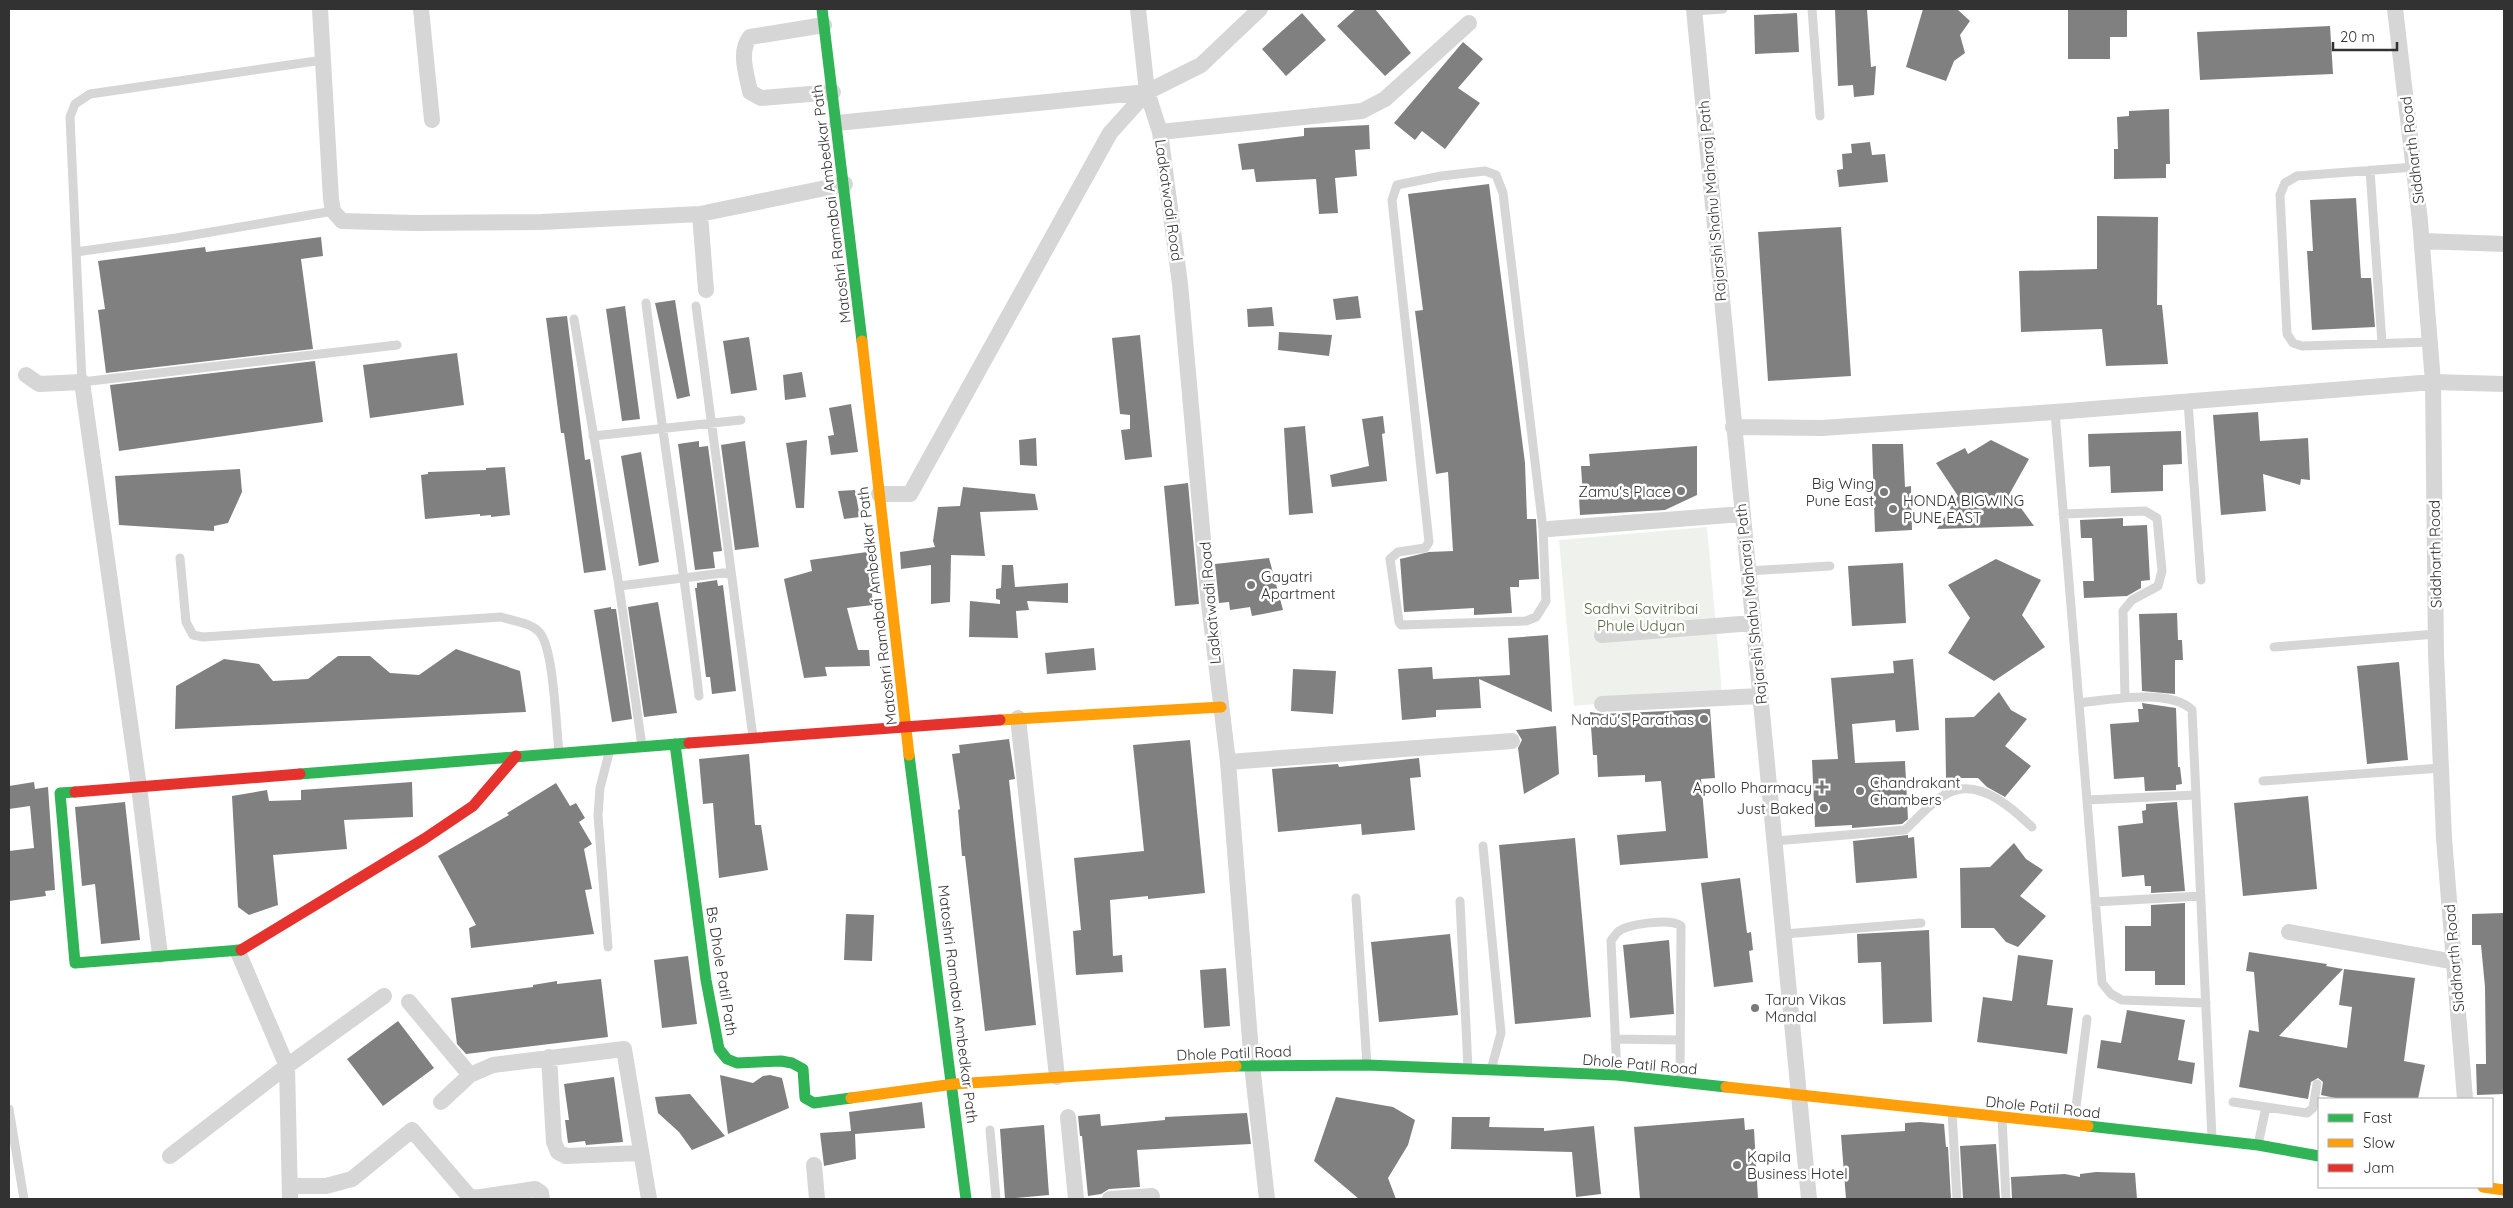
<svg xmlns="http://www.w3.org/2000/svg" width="2513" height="1208" font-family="Quicksand,sans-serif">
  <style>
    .park { fill: #eff2ec }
    .building { fill: #808080 }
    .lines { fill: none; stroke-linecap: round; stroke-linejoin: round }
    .lane { stroke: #d6d6d6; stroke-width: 9 }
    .street { stroke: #d6d6d6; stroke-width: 16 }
    .fast { stroke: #30b455; stroke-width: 11 }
    .slow { stroke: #ff9f0a; stroke-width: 11 }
    .jam { stroke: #e5322d; stroke-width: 11 }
    .poi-dot { fill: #7a7a7a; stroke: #fff; stroke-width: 2 }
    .labels { text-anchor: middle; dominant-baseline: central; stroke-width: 5; stroke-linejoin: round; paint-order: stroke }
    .street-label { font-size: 15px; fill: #323232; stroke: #fff }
    .poi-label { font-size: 15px; fill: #323232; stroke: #fff; text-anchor: end }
    .park-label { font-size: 15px; fill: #576b42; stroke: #fff }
  </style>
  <rect width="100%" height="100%" fill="#fff"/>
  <path class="park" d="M1707 527 1722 692 1574 706 1559 540Z"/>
  <path class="building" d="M1356 9H1375L1411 53 1385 76 1337 26Z
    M1835 9H1867L1871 67 1876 66 1874 95 1854 97 1853 85 1838 86Z
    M1923 9H1957L1970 21 1960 35 1965 53 1954 61 1946 81 1906 67Z
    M2068 9H2127V37H2110V59H2068Z
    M1302 13 1326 40 1286 76 1262 49Z
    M1797 13 1799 52 1755 54 1754 15Z
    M2330 26 2333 74 2200 80 2197 32Z
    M1463 42 1483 59 1458 88 1480 103 1445 149 1422 131 1415 140 1394 123Z
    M2169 109 2170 164H2166V178L2114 179V149H2118L2117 117 2129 116V111Z
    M1369 125 1370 149 1355 150 1357 176 1335 178 1338 213 1319 214 1316 179 1256 182 1254 169 1242 170 1238 144 1304 136V128Z
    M1870 142 1872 155 1885 154 1888 182 1839 187 1837 170 1843 169 1842 154 1852 153 1851 144Z
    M1489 184 1525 463 1527 519H1536L1539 579 1519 580V587H1510L1512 613 1474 615V608L1404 612 1400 559 1429 552 1453 551 1448 472 1436 474 1415 311 1423 310 1408 194Z
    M2356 198 2361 278H2371L2375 327 2312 330 2307 251H2313L2310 200Z
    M2097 216 2158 217 2157 305H2162L2168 364 2106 366 2102 329 2021 332 2019 271 2097 269Z
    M1841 227 1851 376 1768 381 1758 232Z
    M321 237 323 256 301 259 313 349 106 373 98 310 105 309 98 261 205 247 206 252Z
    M1358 296 1361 318 1336 320 1333 299Z
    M675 300 690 396 677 399 655 303Z
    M625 306 640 419 622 421 606 309Z
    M1272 307 1274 326 1248 327 1247 309Z
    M567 316 585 460 590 459 606 570 584 573 564 433H561L546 318Z
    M1279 332 1332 335 1329 356 1278 350Z
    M1140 335 1152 457 1125 460 1121 430 1130 429V415L1120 414 1112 338Z
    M749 337 757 390 731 394 723 341Z
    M457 353 464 405 370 418 363 365Z
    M315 361 323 422 119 451 110 385Z
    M802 372 806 397 785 400 783 375Z
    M851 404 858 452 831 455 828 436 834 435 829 408Z
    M2258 412 2260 441 2308 438 2310 480 2301 479 2300 485 2263 474 2266 511 2221 515 2213 415Z
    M1383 416 1385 433 1382 434 1387 481 1332 487 1330 475 1369 466 1362 419Z
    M1305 426 1313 513 1289 515 1284 428Z
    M2181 431 2182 464 2163 465V491L2111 493 2110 466 2089 467 2088 434Z
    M1036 438 1037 466 1020 465 1019 440Z
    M807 440 804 508H796L786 443Z
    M1991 440 2029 459 2010 493 2034 526 1937 529 1958 496 1936 463 1965 448 1968 454Z
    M699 441V447L708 446 722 551 713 552 715 568 695 570 678 444Z
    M745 441 759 547 735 550 721 445Z
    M1872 444H1903L1905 487 1911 486 1912 530 1875 532Z
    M1697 446V495L1665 510 1580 515 1579 498H1583L1581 466H1590L1589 454Z
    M641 452 659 562 639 566 621 456Z
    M505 467 510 515 491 517V515L480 516V514L425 519 421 475 428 474V472L486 470V468Z
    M240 469 242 492 228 523 214 526V531L119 525 115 476Z
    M1188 483 1199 604 1175 606 1164 486Z
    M963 487 1035 494 1038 510 980 512 985 556 951 555 950 602 931 604V565L901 569 900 552 935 547 933 541 938 507 960 506Z
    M855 490 860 517 844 519 838 491Z
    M2123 518V526L2147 525 2150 580 2141 581V588L2127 596 2084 598 2083 581H2094L2092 538H2081L2080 520Z
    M867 552 868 556H872L874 572 870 573 873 605 847 608 858 650H869L870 666 825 667 827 676 804 678 784 579 812 571 810 560Z
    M1269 558 1283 610 1252 616 1250 607 1230 610 1229 602 1219 603 1215 564Z
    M1996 559 2041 580 2022 615 2045 647 1994 681 1948 653 1970 618 1948 585Z
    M1903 563 1906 623 1852 626 1848 566Z
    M1002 565H1013L1015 587 1068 583V603L1027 601 1029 610 1016 611 1018 638 969 637 970 601 1000 604V600L996 599V589L1001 588Z
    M717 580 718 586 723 585 736 691 712 694 710 677H706L695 588H697V583Z
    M658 602 677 713 644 717 628 607Z
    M611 607V609H616L632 719 612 722 594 610Z
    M2177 613 2178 640H2182L2183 660H2175V694L2142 691 2139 614Z
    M1548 635 1552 712 1479 679 1481 708 1436 710V717L1402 720 1398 669 1432 667 1433 679 1510 675 1508 638Z
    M1094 648 1096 670 1047 674 1045 653Z
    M456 649 520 671 526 712 175 729 176 686 224 659 259 664 273 681 308 679 338 656H370L390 673 419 675Z
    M1913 659 1919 730 1896 732 1895 720 1852 724 1855 763 1905 761 1908 819 1902 824 1852 828V825L1815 827 1812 760 1838 759 1831 678 1894 673 1893 661Z
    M2399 662 2408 760 2367 764 2357 666Z
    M1293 669 1336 671 1333 714 1291 711Z
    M1999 692 2011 710 2027 719 2005 746 2031 766 2005 797 1987 787 1978 778H1946L1945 718 1974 717Z
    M2142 703 2176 708 2178 767H2180L2182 784 2176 785V790L2145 791 2144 777 2114 779 2110 724 2139 722 2138 709H2143Z
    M1710 709 1715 778 1701 779 1708 858 1620 865 1617 835 1666 831 1661 781 1645 782V775L1598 777 1597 755H1593L1590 712 1602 714Z
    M1556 726 1559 774 1524 794 1518 748 1522 740 1516 730Z
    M1009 739 1015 779 1009 780 1036 1025 985 1031 965 856H962L958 810 960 809 952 754 960 753 959 745Z
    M1190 740 1205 893 1148 899V896L1110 900 1113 956 1122 955 1123 972 1076 975 1073 931 1081 930 1074 858 1144 851 1133 745Z
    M749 754 755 825H761L768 870 719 878 713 803 703 804 699 759Z
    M1419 758 1421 777 1410 778 1415 830 1362 835 1361 824 1278 832 1272 769 1338 764 1339 767Z
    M34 782 35 789 48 787 55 890 45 891 46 896 9 901V851L34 848 30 806 9 809V786Z
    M412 782 413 817 344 820 347 849 273 855 278 905 249 915 238 907 232 796 267 790 269 801 301 800V790Z
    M556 783 570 806 576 803 585 818 579 822 592 844 584 849 592 889 585 890 594 934 471 948 469 928 476 925 438 856 509 815 507 813Z
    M2308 796 2317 889 2243 896 2234 803Z
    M125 802 140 940 101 944 95 884 82 886 75 807Z
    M2177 802 2185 891 2151 893V886H2145L2144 875 2122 877 2118 826 2143 823 2142 811 2146 810V804Z
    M1908 835V838L1914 837 1917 878 1856 883 1853 841Z
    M1575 838 1591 1017 1515 1024 1499 845Z
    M2014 843 2026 859 2043 870 2020 896 2046 916 2018 947 2006 942 1994 928H1961L1960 868 1990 867Z
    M1740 878 1747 933 1751 932 1753 950 1749 951 1753 982 1714 987 1701 883Z
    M2185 903V985H2155V971H2125V926H2151V905Z
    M2504 913V1094L2477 1095 2476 1064H2486L2485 987 2481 945H2472V914Z
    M846 914 874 915 872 961 844 960Z
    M1929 930 1932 1022 1883 1024 1881 962 1858 963 1857 934Z
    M1450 934 1458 1015 1379 1022 1371 942Z
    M1669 940 1674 1014 1630 1018 1623 945Z
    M2249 952 2327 964 2326 966 2343 969 2279 1036 2347 1048 2352 1007 2339 1005 2344 969 2415 978 2404 1061 2425 1065 2418 1099H2340L2321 1095 2323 1082 2318 1078 2311 1082 2308 1099 2239 1087 2249 1030 2259 1032 2254 972 2246 971Z
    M2018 955 2053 960 2047 1005 2073 1008 2067 1054 1977 1042 1983 997 2012 1001Z
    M688 956 697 1024 662 1028 654 960Z
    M1226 968 1230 1026 1204 1028 1200 970Z
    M601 979 608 1037 466 1054 457 1044 451 998 533 987V985L557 981V984Z
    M2127 1010 2185 1020 2178 1060 2195 1063 2192 1084 2097 1068 2101 1040 2121 1043Z
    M398 1021 434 1068 383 1106 347 1059Z
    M720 1075 753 1083 763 1076 770 1075 782 1078 789 1108 728 1134Z
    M614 1077 623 1142 586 1145 585 1141 568 1143 565 1120H569L564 1084Z
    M690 1094 725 1136 692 1150 679 1132 658 1113 655 1097Z
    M1336 1097 1393 1107 1415 1120 1408 1145 1388 1178 1396 1199H1359L1314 1161Z
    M922 1102 925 1128 855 1134 856 1159 824 1166 820 1133 851 1131 849 1112Z
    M1247 1113 1251 1144 1137 1150 1140 1187 1109 1189 1101 1194 1088 1196 1082 1136H1080L1078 1116 1100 1114 1101 1126 1165 1120V1117Z
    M1452 1117H1490L1489 1127 1544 1128V1131L1594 1126 1601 1194 1576 1197 1572 1152 1451 1149Z
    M1744 1118 1745 1130 1754 1129 1758 1199H1640L1634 1127Z
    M1920 1122 1944 1124 1946 1147H1948L1951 1199H1846L1841 1135 1905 1131V1123Z
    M1044 1125 1049 1195 1005 1199 1000 1129Z
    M1996 1144 2000 1199H1963L1960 1146Z
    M2096 1172 2135 1173 2137 1199H2012L2011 1177 2065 1174 2080 1177V1174Z"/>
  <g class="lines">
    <path class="lane" d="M1812 9 1820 116
      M1694 11 1723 9
      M323 60 90 94 75 104 70 117 82 382 397 345
      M2414 167 2297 176 2285 183 2280 195 2287 334 2293 343 2302 346 2430 342
      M2370 170 2382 343
      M1485 171 1496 175 1503 193 1543 529 1546 601 1536 617 1526 621 1401 625 1399 622 1390 559 1398 552 1425 548 1429 542 1392 200 1397 185 1441 176Z
      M76 252 176 238 333 211
      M646 303C662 435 684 565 699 696
      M696 306 753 737
      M574 319 619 586 642 746
      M2188 402 2201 580
      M2055 412 2102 983 2111 994 2122 1000 2206 1003
      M593 436 741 420
      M2063 514 2145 511 2157 518 2162 571 2158 586 2132 600 2123 611 2125 698
      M180 558 186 622 193 635 203 637 501 617C513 621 532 623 540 633 554 650 556 728 559 752
      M1748 571 1830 566
      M619 586 731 572
      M2274 647 2436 634
      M2079 703C2108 700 2170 688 2192 710L2212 1138
      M2263 781 2441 768
      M2087 800 2196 795
      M1774 841 1905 830C1918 818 1938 794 1956 790 1985 783 2013 809 2032 827
      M1483 846 1501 1033 1491 1070
      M1356 898 1367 1065
      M1460 901 1468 1069
      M2095 902 2201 896
      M1784 934 1921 923
      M608 947 598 815 600 788 610 749
      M1615 1039 1680 1040
      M1617 1075 1611 941C1613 938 1615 934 1619 931 1629 924 1671 918 1681 926L1680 1082
      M2233 1102 2266 1107
      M9 1109 24 1199
      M1952 1112 1957 1199
      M2002 1118 2006 1199
      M2074 1123 2087 1019
      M990 1130 996 1199
      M2258 1145 2266 1107 2307 1113 2313 1108 2317 1084"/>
    <path class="street" d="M320 9 331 199 333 211 342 221 415 223 541 222 700 214 845 184
      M421 9 432 120
      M1138 9 1147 92 1160 132 1180 284 1208 595 1228 762 1252 1065 1267 1199
      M1694 9 1809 1199
      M2395 9 2420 221 2433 382 2436 654 2444 838 2465 1099
      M824 25 750 37C738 52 747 75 750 92L761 98 833 92
      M837 123 1147 92
      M1160 132 1362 111 1385 99 1469 23
      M700 214 706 290
      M2422 241 2504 244
      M26 375 39 384 82 382 139 787 160 955
      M1733 427 1822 428 2055 412 2433 382 2504 384
      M879 494H910L1110 133 1147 92 1201 65 1260 9
      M1549 529 1742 514
      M1602 635 1753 623
      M1602 704 1760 696
      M1018 718 1057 1077
      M1228 762 1512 741
      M2289 932 2455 962
      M238 952 287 1066 290 1199
      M409 1002 470 1075
      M549 1057 554 1142 558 1152 566 1156 641 1153
      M441 1102 470 1075 493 1065 624 1049 649 1199
      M1068 1117 1076 1199
      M170 1156 287 1066 384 996
      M814 1165 817 1199
      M290 1186H326L352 1179 412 1130 468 1195 474 1198 535 1189 541 1193 542 1199
      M1110 1199 1152 1196"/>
    <path class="fast" d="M822 9 862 341
      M675 744 706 980 719 1049 727 1059 737 1063 781 1061 792 1063 803 1069 805 1098 814 1103 851 1098
      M909 755 966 1199
      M300 774 689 743
      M75 792 60 793 75 963 241 950
      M1236 1066 1367 1065 1617 1075 1726 1087
      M2088 1126 2258 1145 2319 1156"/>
    <path class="slow" d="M862 341 909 755
      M1000 720 1221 707
      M1726 1087 2088 1126
      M851 1098 954 1084 1236 1066
      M2483 1187 2504 1190"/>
    <path class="jam" d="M689 743 1000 720
      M75 792 300 774
      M241 950 424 839 473 806 516 756"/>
  </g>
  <g class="poi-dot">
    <circle cx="1681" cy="491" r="5"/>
    <circle cx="1884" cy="492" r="5"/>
    <circle cx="1893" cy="509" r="5"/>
    <circle cx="1251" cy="585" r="5"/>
    <circle cx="1704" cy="719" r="5"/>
    <path d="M1819.5 779.5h5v5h5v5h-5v5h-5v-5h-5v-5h5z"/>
    <circle cx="1860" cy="791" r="5"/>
    <circle cx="1824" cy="808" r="5"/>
    <circle cx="1755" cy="1008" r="5"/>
    <circle cx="1737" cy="1165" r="5"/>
  </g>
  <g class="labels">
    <g class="street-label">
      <text transform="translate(2412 150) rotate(-97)">Siddharth Road</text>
      <text transform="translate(1169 200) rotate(82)">Ladkatwadi Road</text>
      <text transform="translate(1712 201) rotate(-95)">Rajarshi Shahu Maharaj Path</text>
      <text transform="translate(831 204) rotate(-97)">Matoshri Ramabai Ambedkar Path</text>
      <text transform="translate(2435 554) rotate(-91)">Siddharth Road</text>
      <text transform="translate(1210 603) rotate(-95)">Ladkatwadi Road</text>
      <text transform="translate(1751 604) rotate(-96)">Rajarshi Shahu Maharaj Path</text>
      <text transform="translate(877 606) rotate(-97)">Matoshri Ramabai Ambedkar Path</text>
      <text transform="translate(2454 958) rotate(-95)">Siddharth Road</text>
      <text transform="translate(722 971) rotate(81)">Bs Dhole Patil Path</text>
      <text transform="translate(958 1004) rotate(83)">Matoshri Ramabai Ambedkar Path</text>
      <text transform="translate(1234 1053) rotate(-2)">Dhole Patil Road</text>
      <text transform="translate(1640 1064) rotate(5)">Dhole Patil Road</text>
      <text transform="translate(2043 1107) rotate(6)">Dhole Patil Road</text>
    </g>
    <g class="poi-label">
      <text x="1874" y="483">Big Wing<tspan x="1874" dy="17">Pune East</tspan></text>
      <text x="1671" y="491">Zamu's Place</text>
      <text x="1903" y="500" text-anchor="start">HONDA BIGWING<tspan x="1903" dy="17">PUNE EAST</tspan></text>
      <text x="1261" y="576" text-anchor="start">Gayatri<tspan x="1261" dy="17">Apartment</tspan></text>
      <text x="1694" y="719">Nandu's Parathas</text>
      <text x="1870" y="782" text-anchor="start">Chandrakant<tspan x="1870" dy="17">Chambers</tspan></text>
      <text x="1812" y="787">Apollo Pharmacy</text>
      <text x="1814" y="808">Just Baked</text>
      <text x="1765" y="999" text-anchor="start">Tarun Vikas<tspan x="1765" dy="17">Mandal</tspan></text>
      <text x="1747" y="1156" text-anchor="start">Kapila<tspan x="1747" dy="17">Business Hotel</tspan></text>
    </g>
    <g class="park-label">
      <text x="1641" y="608">Sadhvi Savitribai<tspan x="1641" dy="17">Phule Udyan</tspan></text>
    </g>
  </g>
  <rect width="2513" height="1208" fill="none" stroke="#323232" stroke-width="20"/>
  <rect x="2318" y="1098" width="175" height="90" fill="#ffffff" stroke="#adadad"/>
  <rect x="2328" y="1114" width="25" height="8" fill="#30b455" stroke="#adadad"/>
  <text x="2363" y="1123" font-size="15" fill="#323232">Fast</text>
  <rect x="2328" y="1139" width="25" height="8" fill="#ff9f0a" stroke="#adadad"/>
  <text x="2363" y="1148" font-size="15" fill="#323232">Slow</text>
  <rect x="2328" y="1164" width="25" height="8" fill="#e5322d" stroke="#adadad"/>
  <text x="2363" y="1173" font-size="15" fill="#323232">Jam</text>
  <path d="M2333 42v8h64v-8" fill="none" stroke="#323232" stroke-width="2.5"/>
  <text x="2340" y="42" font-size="15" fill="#323232" stroke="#ffffff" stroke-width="4" paint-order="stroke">20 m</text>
</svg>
